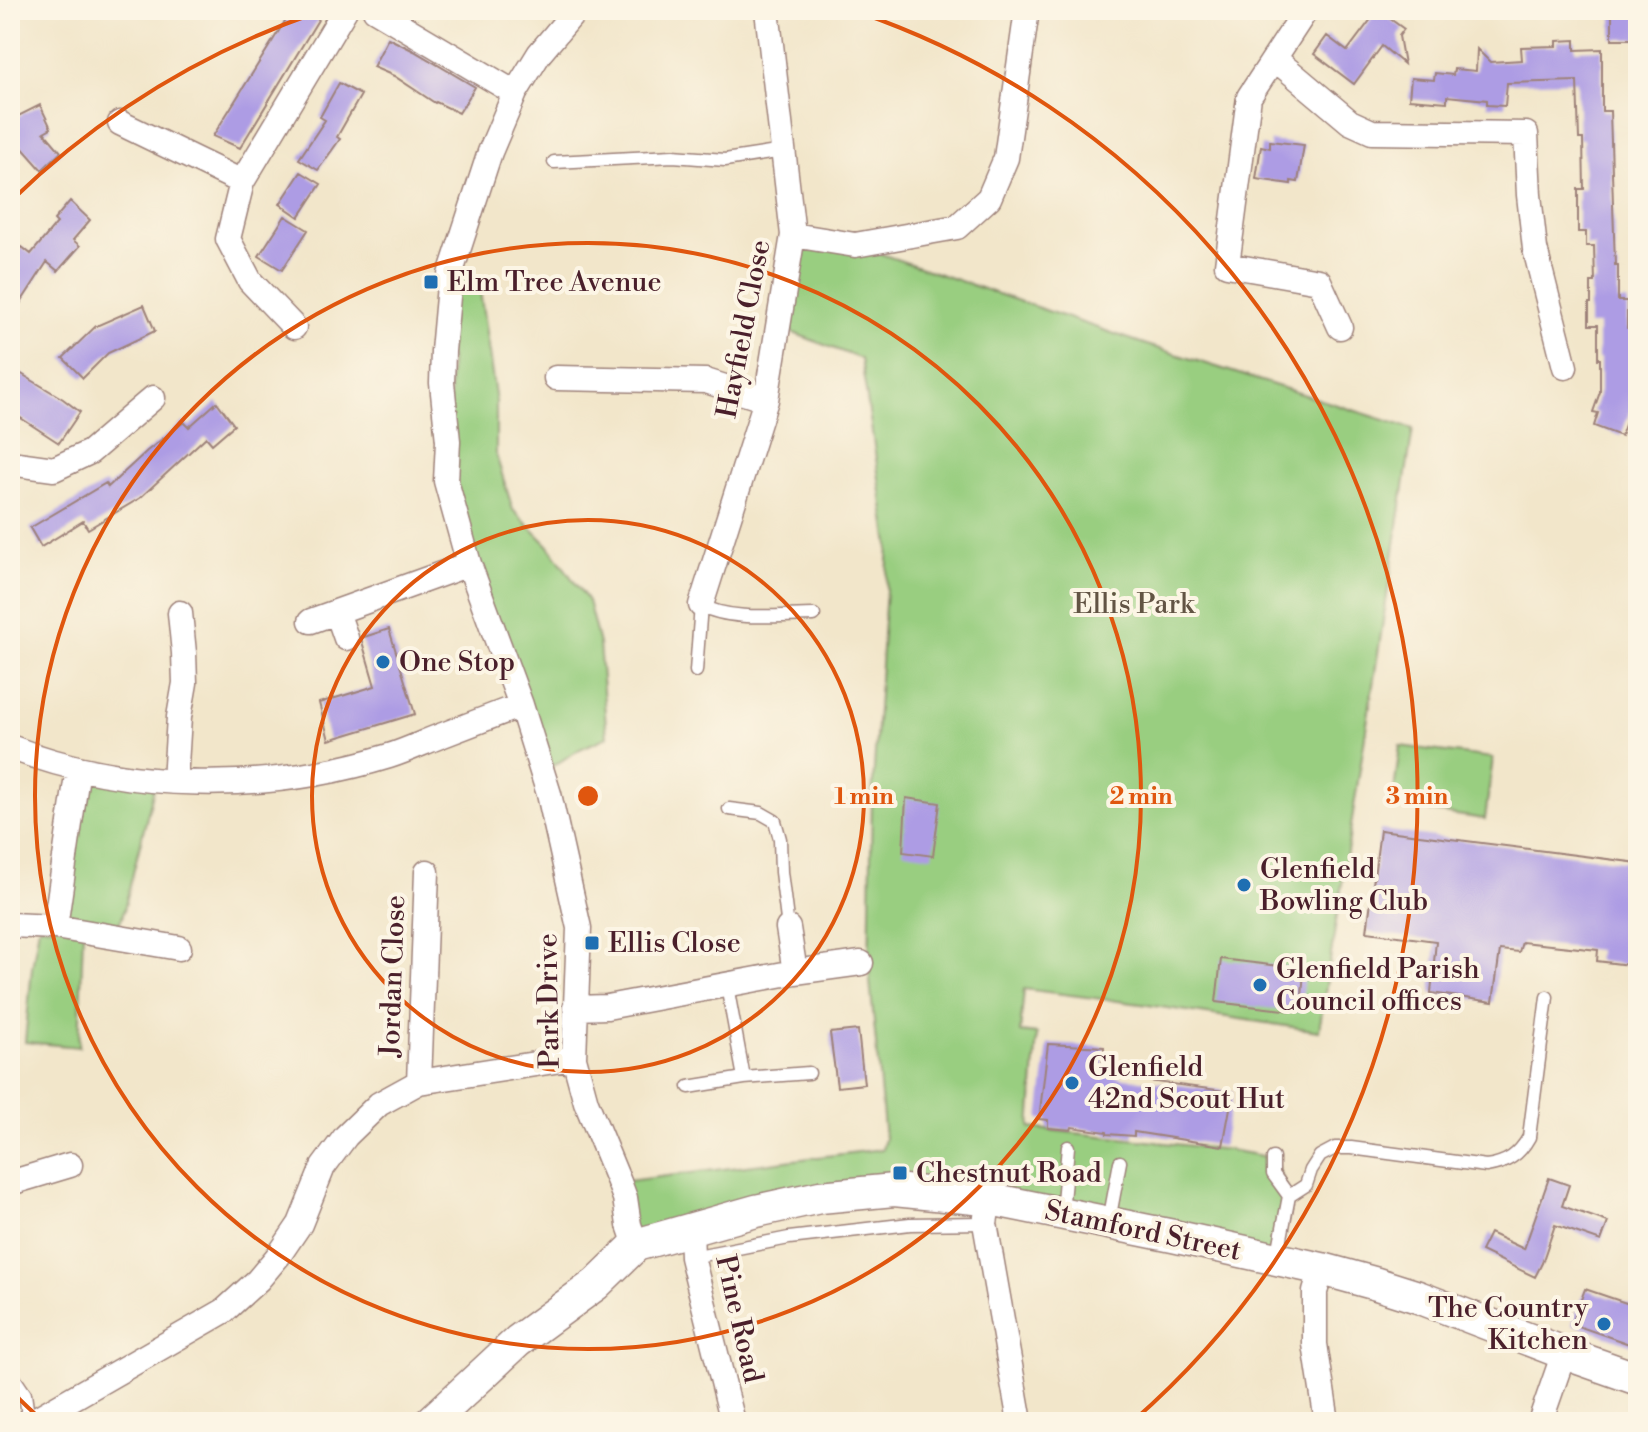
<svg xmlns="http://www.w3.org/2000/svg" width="1648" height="1432" font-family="'Libre Bodoni',serif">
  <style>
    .green { fill: #99ce80; stroke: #727656; stroke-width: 2 }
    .building { fill: #ad9ce4 }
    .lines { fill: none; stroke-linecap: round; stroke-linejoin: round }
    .lane-casing { stroke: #9e827a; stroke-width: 15 }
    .street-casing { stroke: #9e827a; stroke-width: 27 }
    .secondary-casing { stroke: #9e827a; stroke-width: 35 }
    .lane { stroke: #fff; stroke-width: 12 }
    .street { stroke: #fff; stroke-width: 24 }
    .secondary { stroke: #fff; stroke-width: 32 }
    .ring { fill: none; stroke: #e0560e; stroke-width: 4 }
    .poi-dot { fill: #1f6fb2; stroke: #fcf5e5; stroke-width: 3 }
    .labels { text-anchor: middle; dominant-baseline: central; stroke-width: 8; stroke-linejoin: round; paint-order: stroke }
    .poi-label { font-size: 28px; fill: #4a1f2b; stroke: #fcf5e5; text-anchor: start }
    .street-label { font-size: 28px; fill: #4a1f2b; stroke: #fcf5e5 }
    .park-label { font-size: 28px; fill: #625444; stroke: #fcf5e5 }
    .centre { fill: #e0560e; stroke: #fcf5e5; stroke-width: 4 }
    .ring-label { font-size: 24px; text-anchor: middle; font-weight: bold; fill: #e0560e; stroke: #fcf5e5; stroke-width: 8; stroke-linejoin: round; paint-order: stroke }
  </style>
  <rect width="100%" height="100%" fill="#fcf5e5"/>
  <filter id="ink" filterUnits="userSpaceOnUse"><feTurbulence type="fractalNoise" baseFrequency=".0125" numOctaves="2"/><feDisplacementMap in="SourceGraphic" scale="16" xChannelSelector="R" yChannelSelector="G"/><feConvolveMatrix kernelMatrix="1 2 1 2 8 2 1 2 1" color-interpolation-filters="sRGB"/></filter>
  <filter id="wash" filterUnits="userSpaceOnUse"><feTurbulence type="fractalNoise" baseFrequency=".006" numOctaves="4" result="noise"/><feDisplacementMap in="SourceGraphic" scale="32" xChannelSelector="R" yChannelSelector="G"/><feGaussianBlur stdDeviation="1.8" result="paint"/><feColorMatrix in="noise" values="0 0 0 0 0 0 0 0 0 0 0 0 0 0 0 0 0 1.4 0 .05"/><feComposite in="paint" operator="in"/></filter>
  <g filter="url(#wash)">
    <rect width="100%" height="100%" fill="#f2e6ca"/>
    <path class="green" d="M793 235 855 245 1147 345 1413 429 1319 1031 1141 1004 1024 989 1020 1032 1037 1034 1030 1128 1229 1150 1273 1158 1289 1196 1277 1259 894 1190 636 1245 619 1182 882 1149 885 1139 869 970 872 798 889 545 861 359 778 327Z
      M450 275 479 284 496 402V455L513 510 548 545 588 601 599 644 607 737 580 749 542 773 450 496Z
      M1400 746 1493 758 1485 819 1392 806Z
      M78 768 156 780 122 918 110 936 83 932 79 1047 25 1042 32 968 39 926 54 927Z"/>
    <g id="blocks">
      <path class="building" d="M292 10H324L240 148 213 136Z
        M1378 10 1404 29 1399 36 1404 64 1382 46 1354 84 1314 54 1327 36 1347 51Z
        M1638 11V39H1612V12Z
        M388 38 414 51 475 87 459 113 436 102 435 103 394 76 373 67Z
        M1575 40V50L1602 49V111H1610L1615 265H1618V301H1627V328L1637 327 1638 388 1621 436 1594 426 1598 413 1593 412 1600 392V359H1598V325H1589V303H1591V282H1595L1594 246H1586V232H1578V189H1584L1583 139H1579L1577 81 1507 83 1505 106 1487 105V100L1447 96V102L1409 99 1411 78 1434 80 1435 73 1453 75 1454 69 1476 71 1477 49 1490 62 1522 60 1521 47 1557 46V41Z
        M339 83 361 95 337 137 340 139 318 170 299 159 325 120 320 117Z
        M40 105 51 128 44 132 61 152 42 170 20 145 10 151V120Z
        M1270 141 1304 145 1298 182 1291 181V184L1256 179 1261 146 1270 148Z
        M301 172 321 184 299 217 280 204Z
        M70 201 90 220 73 240 80 246 58 271 47 262 10 319V265L22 247 31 254 57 223 54 220Z
        M285 216 308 230 282 270 259 256Z
        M144 305 155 331 108 353 83 378 63 358 96 326Z
        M10 367 63 399 80 412 59 443 10 411Z
        M217 402 234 425 212 444 206 437 140 498 88 529 83 521 41 547 30 528 106 483 108 487 147 451 184 422 189 427Z
        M389 629 415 714 329 740 319 703 375 686 361 638Z
        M906 798 940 803 933 856 903 852Z
        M1380 830 1638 863V966L1597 961 1598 950 1522 942 1519 952 1500 950 1493 1002 1431 993 1436 941 1367 932Z
        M1221 959 1304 969 1301 1012 1216 1002Z
        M858 1030 864 1084 837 1087 830 1033Z
        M1048 1044 1104 1047 1102 1075 1233 1092 1223 1146 1134 1132V1136L1107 1134V1132L1072 1127 1071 1130 1048 1128V1120L1039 1119Z
        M1549 1178 1569 1185 1562 1206 1608 1222 1601 1241 1555 1225 1542 1263 1535 1277 1481 1251 1490 1233 1524 1249Z
        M1585 1289 1638 1307V1347L1572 1324Z"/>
    </g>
  </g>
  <g filter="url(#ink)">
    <use href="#blocks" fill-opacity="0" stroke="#9e827a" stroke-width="2"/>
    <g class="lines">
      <defs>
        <path id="lane" d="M554 162 673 156 725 160 783 151
          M696 671 701 605C730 622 781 615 814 615
          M729 809 761 813 775 821 780 839 781 872 788 928
          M727 986 744 1078
          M689 1087 744 1078 809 1073
          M1273 1158V1174L1289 1196
          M1062 1212 1068 1147
          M1109 1221 1120 1162
          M692 1257 789 1238 910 1224 985 1223
          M1277 1259 1289 1196 1306 1185 1311 1170 1320 1156 1335 1148H1351L1486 1166C1507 1163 1519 1155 1529 1137L1547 997
          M10 1372 25 1394 29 1422"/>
        <path id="street" d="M375 10 515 93
          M576 10 539 54 515 93 490 152 450 275 443 351 442 383 448 441 446 481 469 564 521 705 549 794 579 928 574 1058 586 1102 619 1182 625 1198 629 1225 636 1245
          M1306 10 1249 97 1227 265 1319 281 1340 327
          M1275 59 1350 122 1372 132 1526 134 1529 195 1535 249 1565 367
          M120 123 242 182
          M793 235 855 245 957 227 989 198 1006 158 1027 10
          M294 327 250 281 228 239 242 182 345 10
          M556 378 706 381 766 400
          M10 463 54 469 90 452 153 398
          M701 605 766 400 793 235 767 10
          M337 612 346 638
          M311 621 469 564
          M10 747C128 793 269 793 389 756 405 751 420 744 435 738 463 727 492 716 521 705
          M175 781 179 717 185 683 184 653 180 613
          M10 925 55 927 179 948
          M55 927 78 768
          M788 928 795 972
          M575 1008 607 1007 795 972 861 963
          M419 1082 427 872
          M10 1183 70 1165
          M989 1199 985 1223 1020 1422
          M691 1229 692 1257 733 1422
          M1322 1269 1315 1292V1344L1327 1422
          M31 1422 224 1311 258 1280 279 1255 300 1224 323 1167 346 1136 379 1104 419 1082 574 1058
          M1540 1422 1564 1353"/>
        <path id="secondary" d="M431 1422 518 1341 596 1284 636 1245 756 1211 820 1197 894 1190 995 1200 1173 1236 1322 1269 1377 1284 1418 1297 1564 1353 1638 1379"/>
      </defs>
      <use href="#lane" class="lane-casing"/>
      <use href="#street" class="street-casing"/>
      <use href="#secondary" class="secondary-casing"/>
      <use href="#lane" class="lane"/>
      <use href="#street" class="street"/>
      <use href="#secondary" class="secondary"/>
    </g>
  </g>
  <g class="ring">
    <circle cx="588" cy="796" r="276"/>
    <circle cx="588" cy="796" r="553"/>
    <path d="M44 1422A829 829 0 0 1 12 1392M12 200A829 829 0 0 1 318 12M858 12A829 829 0 0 1 1132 1422"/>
  </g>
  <g class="poi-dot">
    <rect x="423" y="274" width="16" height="16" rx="4"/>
    <circle cx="383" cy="662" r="8"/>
    <circle cx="1244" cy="885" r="8"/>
    <rect x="584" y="935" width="16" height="16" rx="4"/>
    <circle cx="1260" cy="985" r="8"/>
    <circle cx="1072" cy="1083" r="8"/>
    <rect x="892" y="1165" width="16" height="16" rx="4"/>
    <circle cx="1604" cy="1324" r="8"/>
  </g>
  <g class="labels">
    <g class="poi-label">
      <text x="447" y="282">Elm Tree Avenue</text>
      <text x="399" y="662">One Stop</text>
      <text x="1260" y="869">Glenfield<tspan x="1260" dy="32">Bowling Club</tspan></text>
      <text x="608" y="943">Ellis Close</text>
      <text x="1276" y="969">Glenfield Parish<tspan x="1276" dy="32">Council offices</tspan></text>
      <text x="1088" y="1067">Glenfield<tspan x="1088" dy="32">42nd Scout Hut</tspan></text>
      <text x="916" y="1173">Chestnut Road</text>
      <text x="1588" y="1308" text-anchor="end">The Country<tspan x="1588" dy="32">Kitchen</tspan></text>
    </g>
    <g class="street-label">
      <text transform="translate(744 329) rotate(-79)">Hayfield Close</text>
      <text transform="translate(393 976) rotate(-88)">Jordan Close</text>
      <text transform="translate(549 1001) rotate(-91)">Park Drive</text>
      <text transform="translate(1143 1231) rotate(12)">Stamford Street</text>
      <text transform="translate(739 1319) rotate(77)">Pine Road</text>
    </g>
    <g class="park-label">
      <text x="1134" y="604">Ellis Park</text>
    </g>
  </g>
  <circle cx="588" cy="796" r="12" class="centre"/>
  <g class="ring-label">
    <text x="864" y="804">1 min</text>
    <text x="1141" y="804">2 min</text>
    <text x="1417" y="804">3 min</text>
  </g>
  <rect width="1648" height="1432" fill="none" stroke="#fcf5e5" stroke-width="40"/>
</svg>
